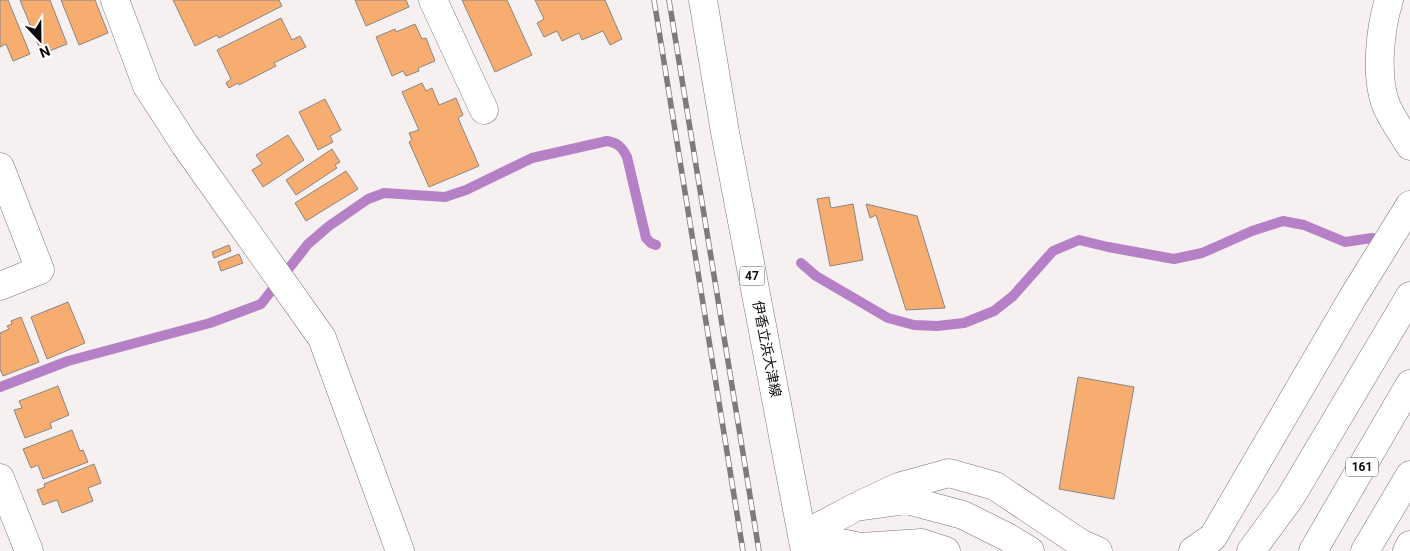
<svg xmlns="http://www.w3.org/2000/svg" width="1410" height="551" font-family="Roboto,'Noto Sans JP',sans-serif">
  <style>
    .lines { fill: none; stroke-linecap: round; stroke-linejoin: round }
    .stream { stroke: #b680c7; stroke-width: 10 }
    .building { fill: #f8ad70; stroke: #8a8683 }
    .street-casing { stroke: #7b7574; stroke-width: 29 }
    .primary-casing { stroke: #7b7574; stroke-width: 29 }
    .highway-casing { stroke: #7b7574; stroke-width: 29 }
    .street { stroke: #fff; stroke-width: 28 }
    .primary { stroke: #fff; stroke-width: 28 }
    .highway { stroke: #fff; stroke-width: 28 }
    .rail-casing { stroke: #7e7a7a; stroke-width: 5.5 }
    .rail { stroke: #fff; stroke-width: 4; stroke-dasharray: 11; stroke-linecap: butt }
    .labels { text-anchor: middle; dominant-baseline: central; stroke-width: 5; stroke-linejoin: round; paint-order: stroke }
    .shield { fill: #fff; stroke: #565454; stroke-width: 1 }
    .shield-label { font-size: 12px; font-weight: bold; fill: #0d0b0b }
    .street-label { font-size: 14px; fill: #0d0b0b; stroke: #fff }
  </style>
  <rect width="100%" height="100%" fill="#f7f0f0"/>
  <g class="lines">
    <path class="stream" d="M801 263 816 276 888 318 914 325 937 326 964 323 994 311 1013 296 1053 251 1079 240 1108 247 1174 259 1202 253 1252 231 1283 221 1304 225 1345 242 1372 238
      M0 387 68 361 210 323 261 304 308 244 329 226 368 199 384 193 445 197 466 190 532 158 607 141C618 143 622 147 627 157L646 238 651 243 656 245"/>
  </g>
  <path class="building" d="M0 0H8L30 54 13 61 6 44 0 47Z
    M20 0H50L67 44 42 54Z
    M61 0H95L108 33 79 45Z
    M173 0H279L282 6 219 38 217 35 195 46Z
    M355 0H406L409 7 366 26Z
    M462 0H507L532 55 495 72Z
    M535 0H605L622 39 610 45 603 31 582 40 579 33 562 41 557 31 544 37 537 23 544 19Z
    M281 18 292 40 300 36 306 47 274 63 276 66 239 85 238 83 229 88 226 83 231 79 217 50Z
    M415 24 422 39 426 38 435 61 418 68 419 71 406 76 403 71 392 76 376 37 395 29 396 32Z
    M422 83 426 91 432 88 439 105 456 98 463 115 458 118 479 166 429 187 409 142 412 140 409 133 419 130 402 92Z
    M325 99 341 130 330 136 333 142 318 150 299 112Z
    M288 135 304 160 263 187 252 170 262 164 256 155Z
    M332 149 340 162 335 165 337 168 296 195 286 180Z
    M346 171 358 189 306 221 295 203Z
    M829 197 831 208 853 204 863 260 830 266 817 199Z
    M866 204 917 216 945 308 906 310 876 215 870 218Z
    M229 245 231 251 214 258 212 252Z
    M239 254 243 263 221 271 218 262Z
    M68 302 85 343 47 359 31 317Z
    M21 317 39 362 3 376 0 369V333L9 329 7 326 12 324 11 321Z
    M1078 377 1134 387 1114 499 1059 489Z
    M58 386 69 415 50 423 52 428 25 438 14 410 22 408 19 401Z
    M72 430 80 451 83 450 88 462 43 479 38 465 31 468 23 449Z
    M94 464 101 483 88 488 93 501 62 513 57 500 43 505 37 490 45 487 44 484Z"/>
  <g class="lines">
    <defs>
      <path id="street" d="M115 0 147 86 185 145 322 338 400 551
        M433 0 484 110
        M1389 0C1380 29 1375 76 1386 105 1392 119 1402 133 1410 146
        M0 167 40 270 0 286
        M0 478 29 551
        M862 504 898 487 949 473 995 486 1080 543 1098 551
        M1193 551 1213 537 1353 297 1410 205"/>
      <path id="primary" d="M703 0 725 132 805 551"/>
      <path id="highway" d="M803 535 856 507 907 500 963 515 1007 537 1030 551
        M803 535 860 547 922 543 946 551
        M1251 551 1290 498 1410 296
        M1313 551 1410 384
        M1365 551 1410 475
        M1407 551 1410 545"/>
    </defs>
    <use href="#street" class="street-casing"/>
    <use href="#primary" class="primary-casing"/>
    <use href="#highway" class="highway-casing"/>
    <use href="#street" class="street"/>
    <use href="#primary" class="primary"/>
    <use href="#highway" class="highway"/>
    <defs>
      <path id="rail" d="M654 0 743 551
        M669 0 759 551"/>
    </defs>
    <use href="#rail" class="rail-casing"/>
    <use href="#rail" class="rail"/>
  </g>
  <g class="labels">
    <g class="shield">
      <rect x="739.5" y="266.5" width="25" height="19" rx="4"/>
      <rect x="1346" y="457.5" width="32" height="19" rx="4"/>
    </g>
    <g class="shield-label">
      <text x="752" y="276">47</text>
      <text x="1362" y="467">161</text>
    </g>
    <g class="street-label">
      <text transform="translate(767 349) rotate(79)">伊香立浜大津線</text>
    </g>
  </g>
  <g transform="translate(40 40) rotate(158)" stroke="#ffffff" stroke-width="4" paint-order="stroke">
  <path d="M0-4L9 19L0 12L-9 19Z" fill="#0d0b0b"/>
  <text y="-8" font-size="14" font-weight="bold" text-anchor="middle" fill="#0d0b0b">N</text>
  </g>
</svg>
